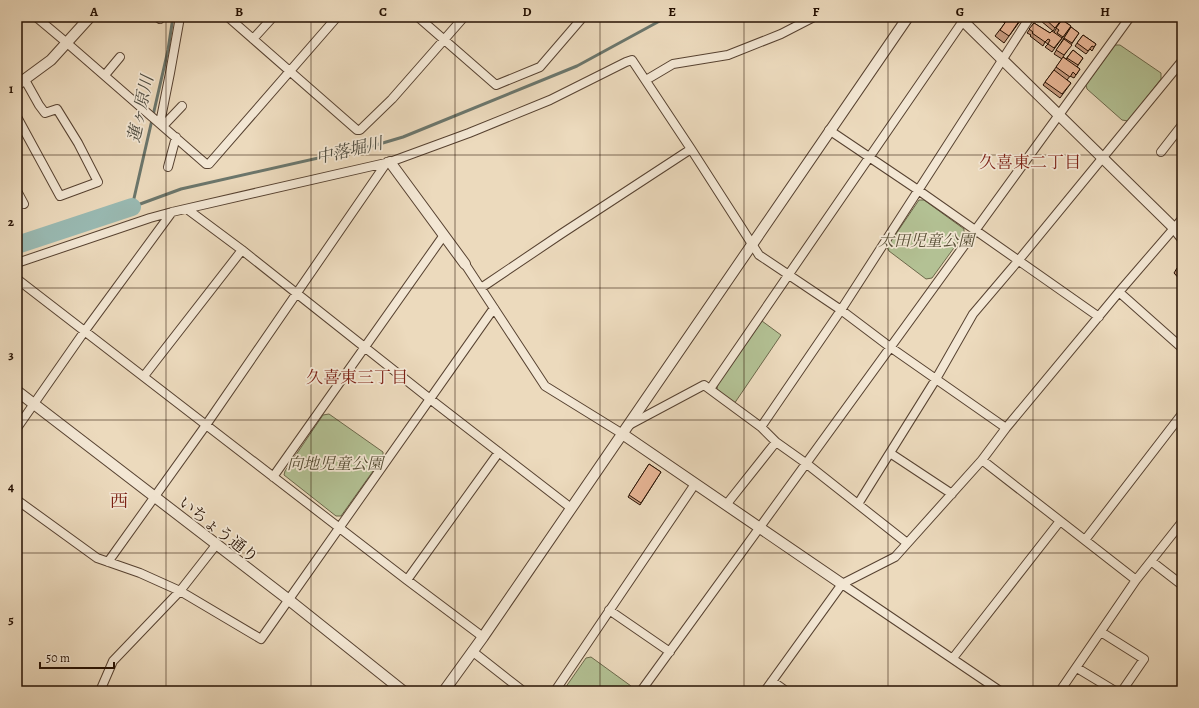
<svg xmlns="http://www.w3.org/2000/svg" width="1199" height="708" font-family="Alegreya,'Noto Serif JP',serif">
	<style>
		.green { fill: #b3c194; stroke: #6c684b }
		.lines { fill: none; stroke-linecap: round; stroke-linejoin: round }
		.stream { stroke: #6b766c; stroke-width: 3 }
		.river { stroke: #99bab3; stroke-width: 18 }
		.minor-casing { stroke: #574231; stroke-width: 10 }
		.tertiary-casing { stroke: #574231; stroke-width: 12 }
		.minor { stroke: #f3e7d4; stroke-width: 8 }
		.tertiary { stroke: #f3e7d4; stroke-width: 10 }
		.wall { fill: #c79c80; stroke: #251002 }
		.building { fill: #e7b595; stroke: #251002 }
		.grid { fill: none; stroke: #251002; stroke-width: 1; stroke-opacity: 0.55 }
		.labels { text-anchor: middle; stroke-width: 3.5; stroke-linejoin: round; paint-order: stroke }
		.park-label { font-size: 16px; font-style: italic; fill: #574e35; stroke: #f3e7d4 }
		.street-label { font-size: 16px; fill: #251002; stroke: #f3e7d4 }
		.water-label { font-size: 17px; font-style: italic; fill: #4e4c40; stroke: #f3e7d4 }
		.neighbourhood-label { font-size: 17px; fill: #7a1f14; stroke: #f3e7d4 }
		.quarter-label { font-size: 18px; fill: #7a1f14; stroke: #f3e7d4 }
		.neatline { fill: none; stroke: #251002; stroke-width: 1.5 }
		.grid-label { font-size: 13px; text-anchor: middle; font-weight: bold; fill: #251002 }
	</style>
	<rect width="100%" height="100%" fill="#ecdabd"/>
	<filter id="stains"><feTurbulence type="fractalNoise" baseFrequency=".005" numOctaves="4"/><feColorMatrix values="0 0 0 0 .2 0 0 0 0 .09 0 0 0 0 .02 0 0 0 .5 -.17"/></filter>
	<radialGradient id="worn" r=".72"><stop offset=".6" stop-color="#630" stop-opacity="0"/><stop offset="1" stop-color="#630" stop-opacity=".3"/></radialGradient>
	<path class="green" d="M 1115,45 L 1120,45 L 1161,73 L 1161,79 L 1128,121 L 1122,120 L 1087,89 L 1086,85 Z
		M 919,200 L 924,200 L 964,229 L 964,234 L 932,278 L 926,279 L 889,251 L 887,247 Z
		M 762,321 L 781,335 L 734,404 L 717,389 L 718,384 Z
		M 329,414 L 383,452 L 383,457 L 341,516 L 336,516 L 284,475 L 285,471 L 323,415 Z
		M 591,657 L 631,686 L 631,691 L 563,691 L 586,658 Z"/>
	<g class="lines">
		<path class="stream" d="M 132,207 L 181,189 L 376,145 L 403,137 L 577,66 L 667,17
			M 132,207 L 168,50 L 173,17"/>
		<path class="river" d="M 17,245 L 132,207"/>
		<defs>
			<path id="minor" d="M 36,17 L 67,43 L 206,164 L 209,164 L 337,17
				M 157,17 L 160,19
				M 228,17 L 357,130 L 360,130 L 392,99 L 464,17
				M 418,17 L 496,85 L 540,67 L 583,17
				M 253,39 L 273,17
				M 105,75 L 120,57
				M 646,80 L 673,64 L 728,55 L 781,34 L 814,17
				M 17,117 L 60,196 L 98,182 L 78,143 L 57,109 L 45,113 L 39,105 L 25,80
				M 160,123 L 170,73 L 180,17
				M 163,126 L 182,106
				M 829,130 L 918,190 L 1099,317
				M 1161,152 L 1182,125
				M 168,167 L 176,137
				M 17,191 L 24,204
				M 187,209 L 242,250 L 430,399 L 571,508
				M 17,263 L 150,218 L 172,212 L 390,162 L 469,133 L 550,100 L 626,62 L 632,60 L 691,149 L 759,255 L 841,310 L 890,347 L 1006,428
				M 465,264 L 545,386 L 621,433
				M 17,279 L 407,580 L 483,637
				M 481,288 L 561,234 L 691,149
				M 1119,292 L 1182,348
				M 144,376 L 242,250
				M 710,389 L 963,21
				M 629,425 L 704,385 L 761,427 L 776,442 L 807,464 L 907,543
				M 761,427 L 841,310 L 1030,17
				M 17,428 L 84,332 L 172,212
				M 890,453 L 952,494
				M 982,460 L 1136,580
				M 273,477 L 444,235
				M 17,500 L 97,558 L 140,573 L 180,591 L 261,639 L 494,308
				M 858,504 L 936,379 L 973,314 L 1018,261 L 1182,61
				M 726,505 L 776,442
				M 1085,540 L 1182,414
				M 1151,561 L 1182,585
				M 108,562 L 206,425 L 387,162
				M 407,580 L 499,452
				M 842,584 L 1000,691
				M 609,610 L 670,652
				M 1101,632 L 1144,659 L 1122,691
				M 472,651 L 523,691
				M 953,658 L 1060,521
				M 1077,668 L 1115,691
				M 772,681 L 786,691
				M 100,691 L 113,661 L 180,591 L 216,545
				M 555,691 L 695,484
				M 641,691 L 1130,17
				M 765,691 L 842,584 L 895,557 L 982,460 L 1006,428 L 1119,292 L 1182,219
				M 1060,691 L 1136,580 L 1182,522"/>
			<path id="tertiary" d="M 959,17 L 1174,228 L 1182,238
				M 17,85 L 51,60 L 90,17
				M 390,162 L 465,264
				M 17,391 L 289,600 L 403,691
				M 621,433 L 842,584
				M 444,691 L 483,637 L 908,17"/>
		</defs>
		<use href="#minor" class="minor-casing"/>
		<use href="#tertiary" class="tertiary-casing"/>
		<use href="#minor" class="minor"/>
		<use href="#tertiary" class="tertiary"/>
	</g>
	<path class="wall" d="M 1001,17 L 1023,17 L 1004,43 L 995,36 L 1005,23 L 999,19 Z
		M 1044,17 L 1062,19 L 1053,31 L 1041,21 Z
		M 1062,20 L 1071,26 L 1052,52 L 1045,47 L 1048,44 L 1045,42 L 1043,46 L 1030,36 L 1031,35 L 1027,33 L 1034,23 L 1050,33 L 1056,34 L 1054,32 Z
		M 1071,27 L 1079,33 L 1063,57 L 1066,59 L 1073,50 L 1083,58 L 1077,67 L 1080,69 L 1074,78 L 1070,76 L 1067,80 L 1071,83 L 1060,98 L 1043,85 L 1062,59 L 1054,54 L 1062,41 Z
		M 1083,35 L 1096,44 L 1092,51 L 1090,49 L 1086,54 L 1075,46 Z
		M 1182,263 L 1182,282 L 1174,273 L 1177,268 Z
		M 649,464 L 661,472 L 640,505 L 628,497 Z"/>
	<path class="building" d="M 1009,17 L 1022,17 L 1009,36 L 1000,30 Z
		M 1044,17 L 1059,17 L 1062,19 L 1055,28 L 1044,18 Z
		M 1062,20 L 1071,26 L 1063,37 L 1057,33 L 1059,30 L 1056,28 Z
		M 1034,23 L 1050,33 L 1052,31 L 1062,38 L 1054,48 L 1048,44 L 1050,40 L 1048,39 L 1045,42 L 1032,33 L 1033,32 L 1029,29 Z
		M 1071,27 L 1079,33 L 1072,43 L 1064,38 Z
		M 1083,35 L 1096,44 L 1094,47 L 1092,46 L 1088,51 L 1077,43 Z
		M 1064,39 L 1072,45 L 1064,55 L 1056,50 Z
		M 1073,50 L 1083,58 L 1078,65 L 1067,58 Z
		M 1063,57 L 1080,69 L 1076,75 L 1073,72 L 1070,77 L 1056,67 Z
		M 1054,70 L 1071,83 L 1062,94 L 1045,82 Z
		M 1182,263 L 1182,273 L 1177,268 Z
		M 649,464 L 661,472 L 641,503 L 629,495 Z"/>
	<path class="grid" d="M 166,17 L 166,691M 311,17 L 311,691M 455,17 L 455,691M 600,17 L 600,691M 744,17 L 744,691M 888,17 L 888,691M 1033,17 L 1033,691M 17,155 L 1182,155M 17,288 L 1182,288M 17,420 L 1182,420M 17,553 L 1182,553"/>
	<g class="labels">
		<g class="park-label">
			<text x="926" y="246">太田児童公園</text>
			<text x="335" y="469">向地児童公園</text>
		</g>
		<g class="street-label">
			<text transform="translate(219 529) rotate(38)" y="6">いちょう通り</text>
		</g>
		<g class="water-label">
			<text transform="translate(140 109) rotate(-78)" y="6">蓮ヶ原川</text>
			<text transform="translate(349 150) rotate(-13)" y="6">中落堀川</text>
		</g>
		<g class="neighbourhood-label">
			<text x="1030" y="168">久喜東二丁目</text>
			<text x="357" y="383">久喜東三丁目</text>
		</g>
		<g class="quarter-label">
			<text x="119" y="507">西</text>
		</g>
	</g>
	<rect width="1199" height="708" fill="none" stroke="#ecdabd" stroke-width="44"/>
	<path d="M40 662v6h74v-6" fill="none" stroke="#251002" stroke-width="2"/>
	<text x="46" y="662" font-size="12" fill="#251002" stroke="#f3e7d4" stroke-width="3" paint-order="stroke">50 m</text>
	<rect x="22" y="22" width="1155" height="664" class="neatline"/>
	<g class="grid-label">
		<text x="94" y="16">A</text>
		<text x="239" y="16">B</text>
		<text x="383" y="16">C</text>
		<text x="527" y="16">D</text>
		<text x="672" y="16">E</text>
		<text x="816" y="16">F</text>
		<text x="960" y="16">G</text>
		<text x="1105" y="16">H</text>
		<text x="11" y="93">1</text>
		<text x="11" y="226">2</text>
		<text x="11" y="359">3</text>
		<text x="11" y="491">4</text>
		<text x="11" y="624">5</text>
	</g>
	<rect width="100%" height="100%" filter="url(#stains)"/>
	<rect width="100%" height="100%" fill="url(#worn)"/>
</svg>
